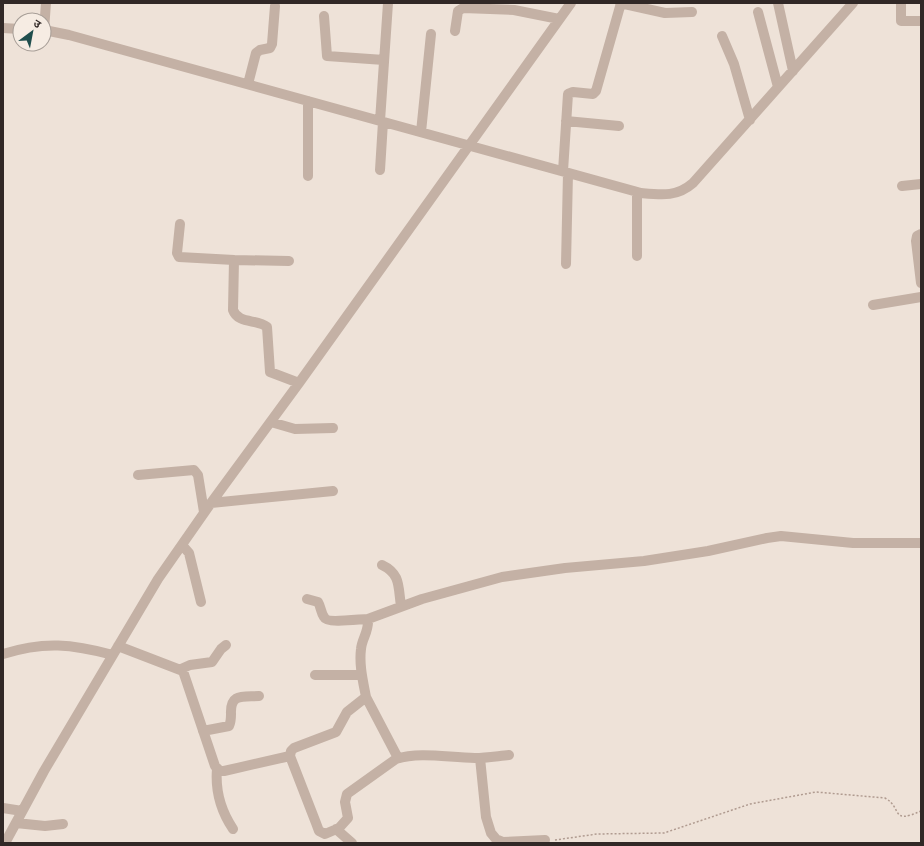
<svg xmlns="http://www.w3.org/2000/svg" width="924" height="846" font-family="Montserrat,'Noto Sans Devanagari',sans-serif">
	<style>
		.lines { fill: none; stroke-linecap: round; stroke-linejoin: round }
		.path { stroke: #b09b90; stroke-width: 1.5; stroke-dasharray: 2 2; stroke-linecap: butt }
		.minor { stroke: #c4b1a5; stroke-width: 10 }
	</style>
	<rect width="100%" height="100%" fill="#eee2d8"/>
	<g class="lines">
		<path class="path" d="M 555,840 L 597,834 L 664,833 L 750,804 L 816,792 L 885,798 C 903,808 890,825 921,811"/>
		<path class="minor" d="M 620,3 L 665,13 L 692,12
			M 778,3 L 793,71
			M 901,3 L 901,21 L 921,21
			M 758,12 L 778,87
			M 324,16 L 327,56 L 384,60
			M 3,28 L 20,29
			M 44,30 L 69,35 L 641,193 C 662,195 677,197 693,183 L 853,3
			M 44,30 L 46,3
			M 455,31 L 458,11 L 463,8 L 514,10 L 559,19
			M 722,36 L 734,64 L 750,120
			M 248,84 L 256,53 L 260,50 L 270,48 L 272,44 L 275,6
			M 308,101 L 308,176
			M 380,121 L 388,3
			M 566,121 L 619,126
			M 421,132 L 431,34
			M 380,170 L 383,122
			M 563,171 L 568,94 L 573,92 L 593,94 L 596,91 L 621,3
			M 902,186 L 921,184
			M 637,192 L 637,256
			M 180,224 L 177,253 L 179,257 L 234,260 L 233,310 C 238,324 257,319 267,327 L 270,372 L 299,383
			M 921,234 L 917,236 L 916,241 L 921,283
			M 234,260 L 289,261
			M 566,264 L 568,173
			M 873,305 L 921,297
			M 271,422 L 295,429 L 333,428
			M 138,475 L 194,470 L 198,475 L 204,512
			M 211,503 L 333,491
			M 182,545 L 189,553 L 201,602
			M 382,565 C 401,574 398,587 401,606
			M 307,599 L 318,602 C 321,607 321,613 324,617 C 327,624 360,619 368,619
			M 118,646 L 183,671 L 215,766 L 220,771 L 224,771 L 290,756 L 291,751 L 294,748 L 336,732 L 347,712 L 366,697 C 363,681 359,665 361,649 C 362,638 369,632 368,619 L 422,599 L 502,577 L 565,568 L 644,561 L 708,551 L 767,538 L 781,536 L 853,543 L 921,543
			M 3,654 C 44,641 72,644 113,655
			M 181,669 L 190,665 L 212,662 L 221,649 L 226,645
			M 315,675 L 362,675
			M 366,697 L 398,758
			M 203,731 L 229,726 C 231,722 231,719 231,714 C 230,693 243,697 259,696
			M 290,756 L 316,823 L 319,831 L 325,834 L 339,828 L 348,818 L 345,802 L 347,794 L 396,759 C 421,751 449,758 475,758 C 486,758 498,756 509,755
			M 480,758 L 486,817 L 491,833 L 496,839 L 503,842 L 545,840
			M 217,769 C 215,792 221,811 233,829
			M 3,808 L 22,811
			M 16,823 L 45,826 L 63,824
			M 336,829 L 352,843
			M 5,843 L 44,771 L 158,579 L 211,503 L 299,383 L 571,3"/>
	</g>
	<rect width="924" height="846" fill="none" stroke="#312826" stroke-width="8"/>
	<g transform="translate(32 32) rotate(32)"><circle r="19" fill="#f6ece3" stroke="#a79e97"/>
	<path d="M0-3L7 15L0 10L-7 15Z" fill="#204e4d"/>
	<text y="-6" font-size="11" font-weight="bold" text-anchor="middle" fill="#312826">उ</text>
	</g>
</svg>
